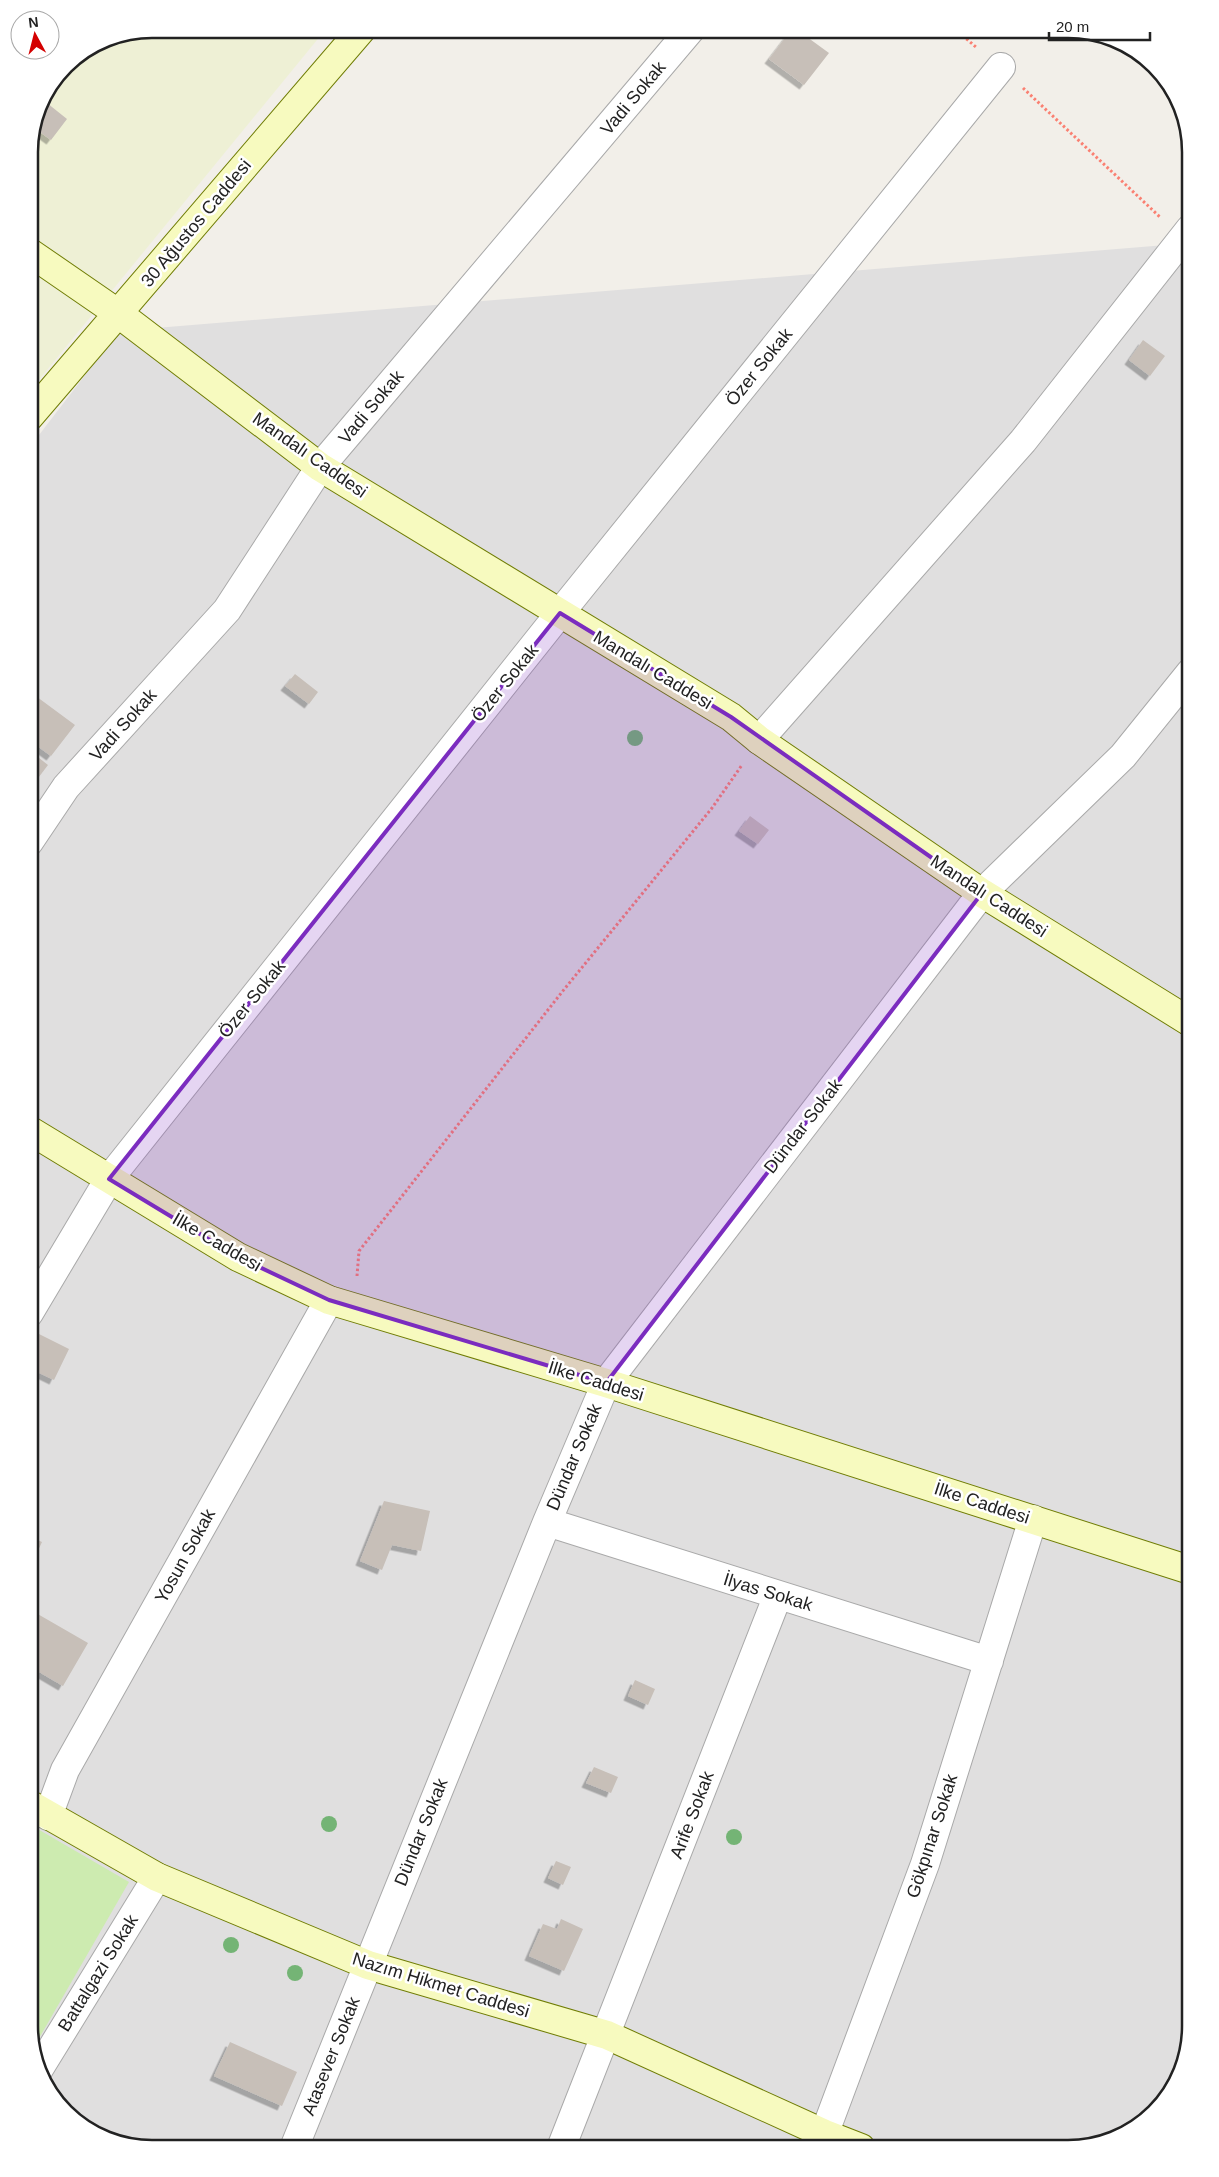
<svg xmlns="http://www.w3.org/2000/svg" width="1219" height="2177" font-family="Helvetica,sans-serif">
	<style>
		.residential { fill: #e0dfdf }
		.farmland { fill: #eef0d5 }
		.grass { fill: #cdebb0 }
		.building { fill: #c7bfb8; filter: url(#shadow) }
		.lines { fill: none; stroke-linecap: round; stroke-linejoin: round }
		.street-casing { stroke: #a9a9a9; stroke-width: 30 }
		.secondary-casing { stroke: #707d05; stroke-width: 30 }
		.path { stroke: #fa8072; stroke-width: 3; stroke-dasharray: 2.5 2.5; stroke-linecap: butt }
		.street { stroke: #fff; stroke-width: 28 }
		.secondary { stroke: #f7fabf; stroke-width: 28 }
		.tree { fill: #74b475 }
		.marked { fill: #7b2cbf; fill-opacity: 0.2; stroke: #7b2cbf; stroke-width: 4; stroke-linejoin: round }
		.labels { text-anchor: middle; stroke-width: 5; stroke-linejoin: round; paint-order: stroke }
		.street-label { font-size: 18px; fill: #222; stroke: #fff }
		.rim { fill: none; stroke: #222; stroke-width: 2.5 }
	</style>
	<defs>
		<filter id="shadow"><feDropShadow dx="-4.5" dy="4.5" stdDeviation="0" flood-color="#0004"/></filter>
	</defs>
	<rect width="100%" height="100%" fill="#f2efe9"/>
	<path class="residential" d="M 1190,243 L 1190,2025 L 1170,2093 L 1121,2136 L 1067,2148 L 144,2148 L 84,2128 L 41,2079 L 29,2025 L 29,448 L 119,331 Z"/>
	<path class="farmland" d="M 152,29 L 326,29 L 29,392 L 29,144 L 38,105 L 65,65 L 105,38 Z"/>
	<path class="grass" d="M 29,1824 L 129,1882 L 34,2047 L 29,2025 Z"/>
	<path class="building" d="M 792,29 L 796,29 L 829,53 L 804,85 L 769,59 Z
		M 42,99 L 67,119 L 51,140 L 33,127 L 38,105 Z
		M 1143,340 L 1165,356 L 1150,376 L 1129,360 Z
		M 295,674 L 318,692 L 309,704 L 285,686 Z
		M 29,691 L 75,725 L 51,756 L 29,740 Z
		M 29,750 L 48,765 L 29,790 Z
		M 750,816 L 769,830 L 758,844 L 739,831 Z
		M 39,1334 L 69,1349 L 54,1380 L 29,1368 L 29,1356 Z
		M 384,1501 L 430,1511 L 421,1551 L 392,1545 L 382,1570 L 360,1561 Z
		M 29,1536 L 42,1542 L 29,1570 Z
		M 29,1609 L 88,1643 L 63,1686 L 29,1666 Z
		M 635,1680 L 655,1689 L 648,1705 L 628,1696 Z
		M 594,1767 L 618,1777 L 611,1793 L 586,1783 Z
		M 556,1861 L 571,1867 L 563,1885 L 548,1878 Z
		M 561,1919 L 583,1929 L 564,1971 L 529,1956 L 543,1924 L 557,1929 Z
		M 230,2042 L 297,2072 L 282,2106 L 214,2076 Z"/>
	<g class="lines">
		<defs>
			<path id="street" d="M 759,740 L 1023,441 L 1190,229
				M 29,842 L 66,787 L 227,610 L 320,467 L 691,29
				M 29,1313 L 109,1179 L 560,613 L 1001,67
				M 547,1522 L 989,1661
				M 48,1816 L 65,1770 L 329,1300
				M 39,2069 L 157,1877
				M 294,2148 L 547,1522 L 606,1383 L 982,893 L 1123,756 L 1190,673
				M 561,2148 L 778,1595
				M 819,2148 L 925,1864 L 1033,1519"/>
			<path id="secondary" d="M 29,252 L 119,314 L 320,467 L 731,717 L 759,740 L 982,893 L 1190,1022
				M 29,417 L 362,29
				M 29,1130 L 238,1257 L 329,1300 L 606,1383 L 1190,1570
				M 29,1804 L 157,1877 L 368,1965 L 607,2035 L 825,2134 L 861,2148"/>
		</defs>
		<use href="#street" class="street-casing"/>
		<use href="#secondary" class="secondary-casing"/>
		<path class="path" d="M 955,29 L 977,48
			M 1023,88 L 1161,218
			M 357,1276 L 359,1251 L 562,992 L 712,808 L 742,765"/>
		<use href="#street" class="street"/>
		<use href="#secondary" class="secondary"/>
	</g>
	<g class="tree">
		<circle cx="635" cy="738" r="8"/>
		<circle cx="329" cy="1824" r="8"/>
		<circle cx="734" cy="1837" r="8"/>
		<circle cx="231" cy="1945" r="8"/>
		<circle cx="295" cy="1973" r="8"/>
	</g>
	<path class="marked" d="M 560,613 L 731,717 L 982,893 L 606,1383 L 329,1300 L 238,1257 L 109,1179 Z"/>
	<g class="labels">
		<g class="street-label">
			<text transform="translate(633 98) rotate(-50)" y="6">Vadi Sokak</text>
			<text transform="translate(196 223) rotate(-50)" y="6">30 Ağustos Caddesi</text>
			<text transform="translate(759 367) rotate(-51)" y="6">Özer Sokak</text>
			<text transform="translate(371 407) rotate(-50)" y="6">Vadi Sokak</text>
			<text transform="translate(310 455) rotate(35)" y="6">Mandalı Caddesi</text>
			<text transform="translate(653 670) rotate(31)" y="6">Mandalı Caddesi</text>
			<text transform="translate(505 683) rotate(-51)" y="6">Özer Sokak</text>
			<text transform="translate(123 725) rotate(-48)" y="6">Vadi Sokak</text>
			<text transform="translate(989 896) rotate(33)" y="6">Mandalı Caddesi</text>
			<text transform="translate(252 999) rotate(-51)" y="6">Özer Sokak</text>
			<text transform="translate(803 1126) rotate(-52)" y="6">Dündar Sokak</text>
			<text transform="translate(217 1242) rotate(30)" y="6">İlke Caddesi</text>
			<text transform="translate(596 1381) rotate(17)" y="6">İlke Caddesi</text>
			<text transform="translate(574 1457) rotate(-67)" y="6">Dündar Sokak</text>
			<text transform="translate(982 1503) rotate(18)" y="6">İlke Caddesi</text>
			<text transform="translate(185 1556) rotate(-61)" y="6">Yosun Sokak</text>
			<text transform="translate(768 1592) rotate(17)" y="6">İlyas Sokak</text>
			<text transform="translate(692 1815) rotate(-69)" y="6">Arife Sokak</text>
			<text transform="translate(421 1832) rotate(-68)" y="6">Dündar Sokak</text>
			<text transform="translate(932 1836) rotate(-72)" y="6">Gökpınar Sokak</text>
			<text transform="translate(98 1973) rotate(-58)" y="6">Battalgazi Sokak</text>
			<text transform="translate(441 1985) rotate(17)" y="6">Nazım Hikmet Caddesi</text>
			<text transform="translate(331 2056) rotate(-68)" y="6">Atasever Sokak</text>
		</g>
	</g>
	<path d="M0 0H1219V2177H0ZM152 38H1068A114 114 0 0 1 1182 152V2026A114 114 0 0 1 1068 2140H152A114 114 0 0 1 38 2026V152A114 114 0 0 1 152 38Z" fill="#fff" fill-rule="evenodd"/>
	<path class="rim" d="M152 38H1068A114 114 0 0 1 1182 152V2026A114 114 0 0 1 1068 2140H152A114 114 0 0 1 38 2026V152A114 114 0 0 1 152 38Z"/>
	<g transform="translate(35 35) rotate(353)"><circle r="24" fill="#ffffff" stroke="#a7a7a7"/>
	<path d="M0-4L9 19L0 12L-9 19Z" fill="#d40000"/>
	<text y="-8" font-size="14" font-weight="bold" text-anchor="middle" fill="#222222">N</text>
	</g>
	<path d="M1049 32v8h101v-8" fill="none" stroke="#222222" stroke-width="2.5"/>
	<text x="1056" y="32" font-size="15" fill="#222222" stroke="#ffffff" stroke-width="4" paint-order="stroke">20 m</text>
</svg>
